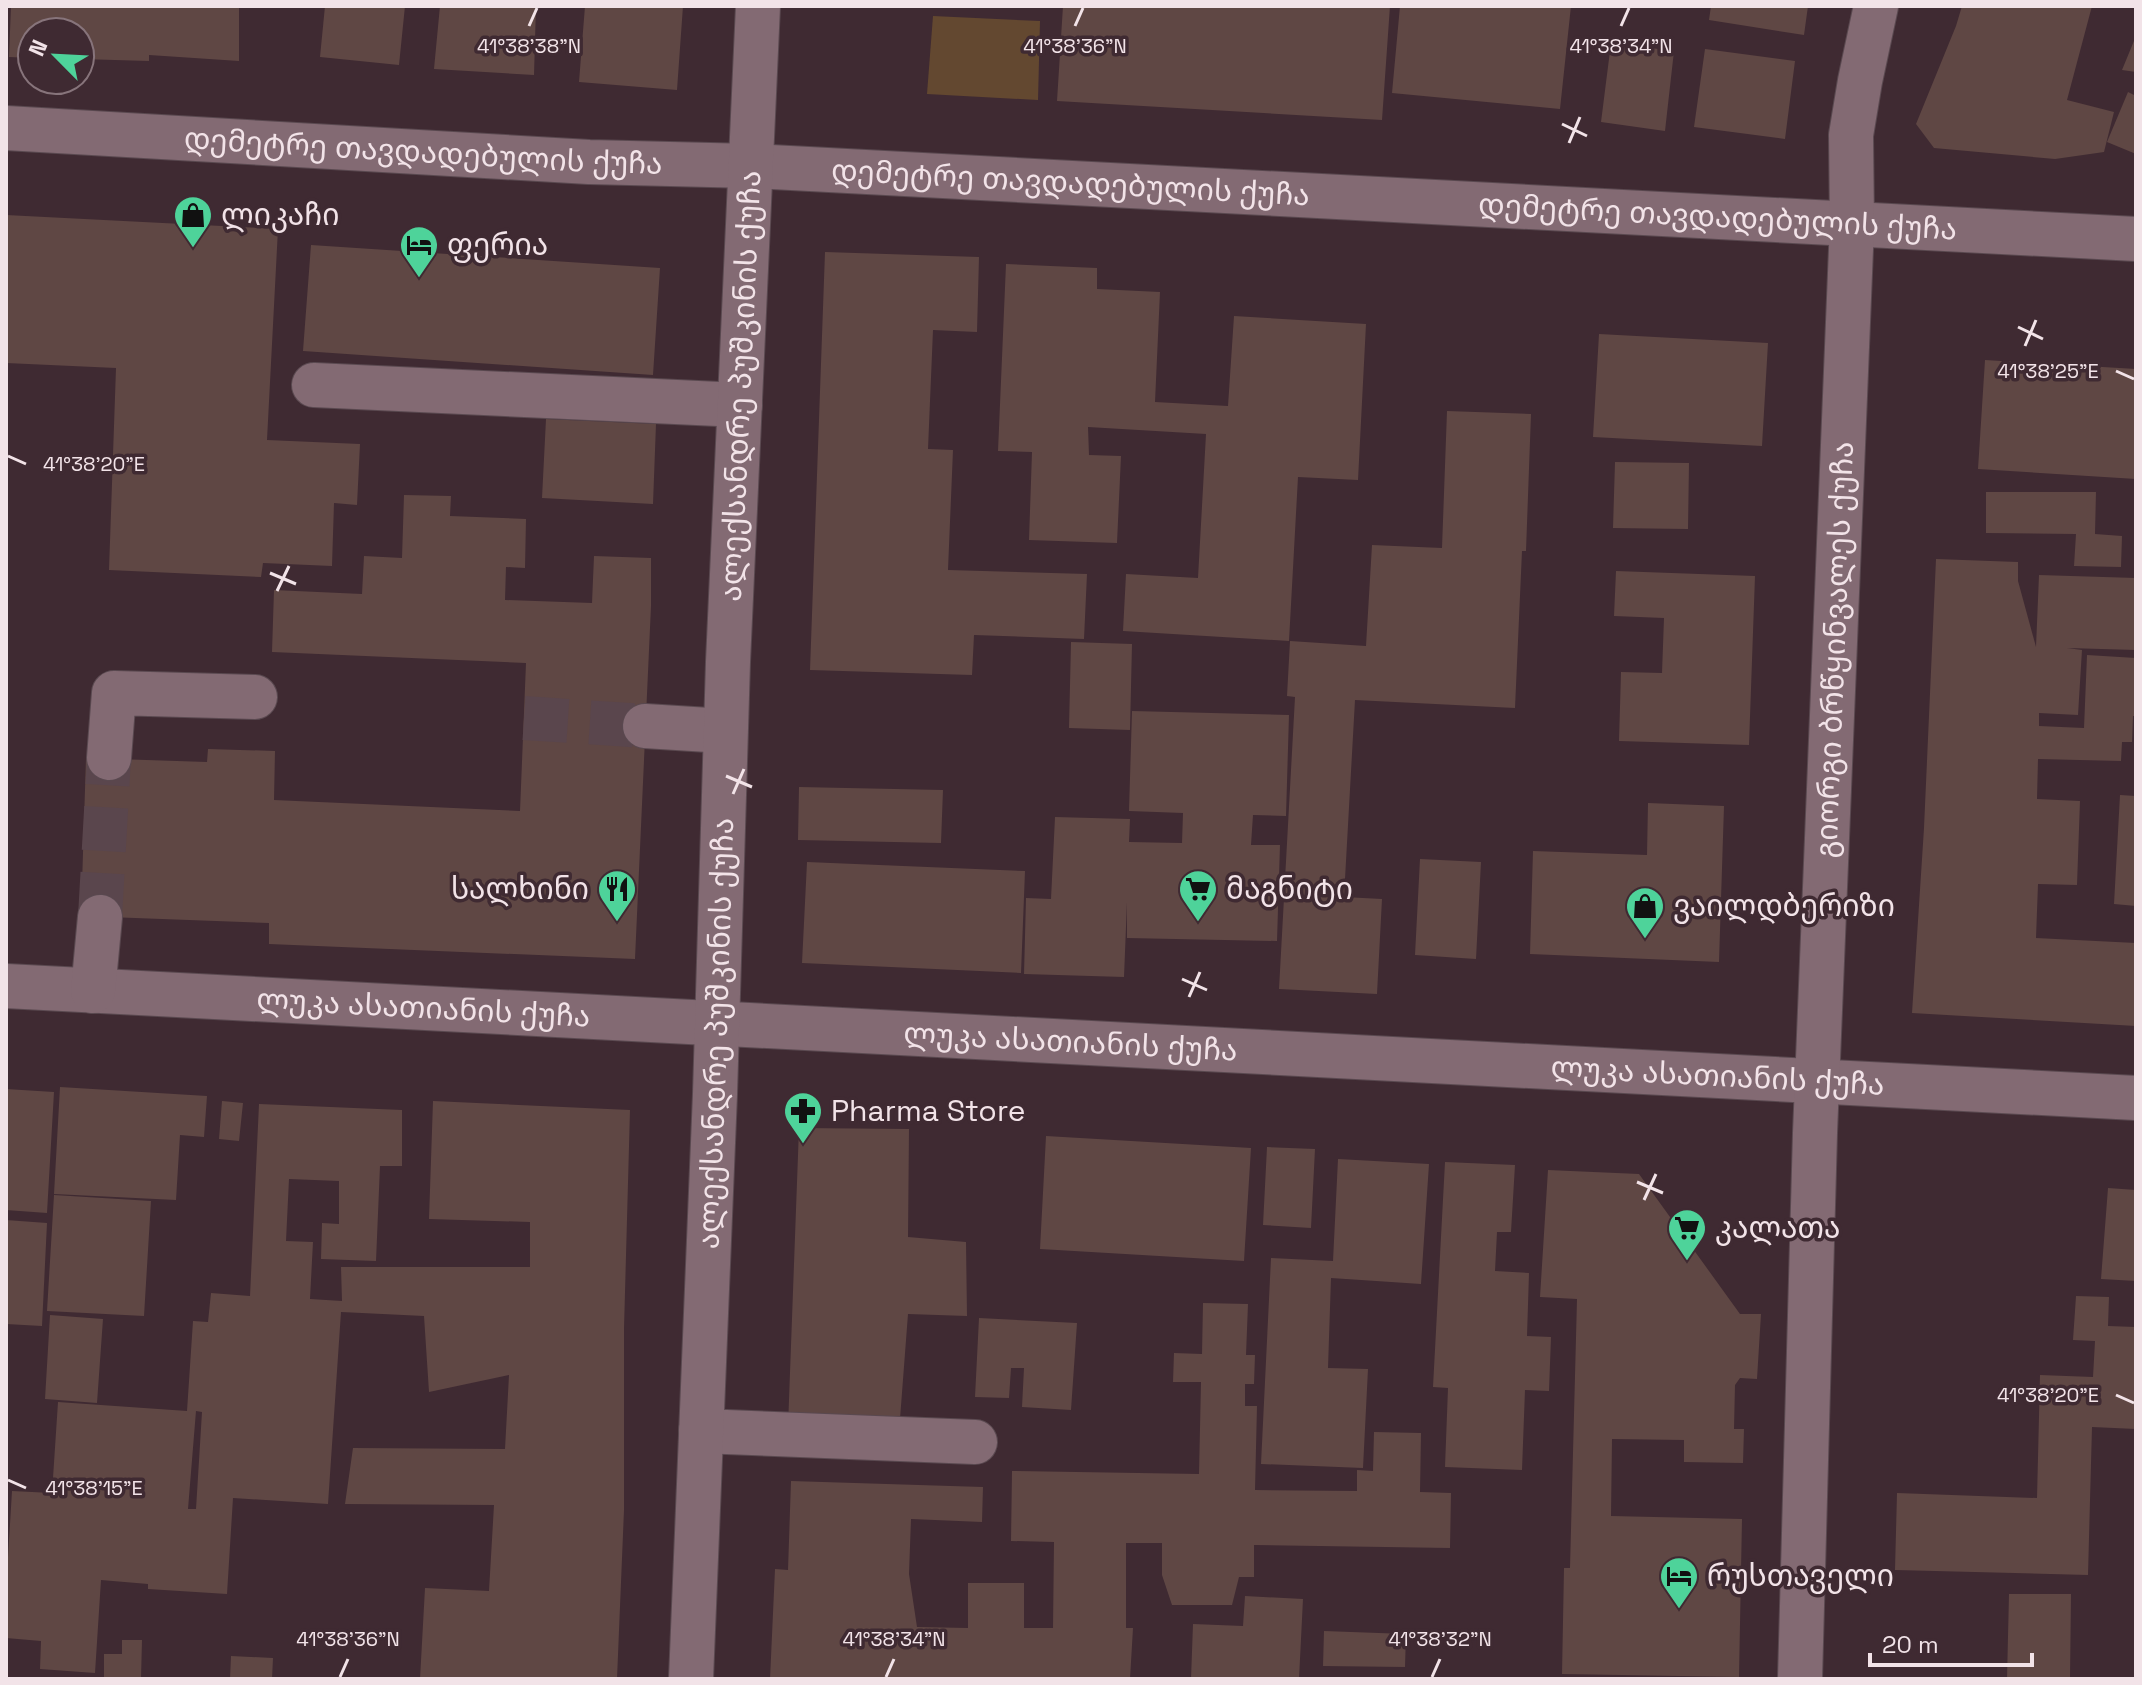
<svg xmlns="http://www.w3.org/2000/svg" width="2142" height="1685" font-family="'Space Grotesk','Noto Sans Georgian',sans-serif">
	<style>
		.green { fill: #634830 }
		.building { fill: #5f4744; fill-rule: evenodd }
		.lines { fill: none; stroke-linecap: round; stroke-linejoin: round }
		.minor-tunnel { stroke: #5a464d; stroke-width: 44; stroke-dasharray: 44 22; stroke-linecap: butt }
		.minor-casing { stroke: #5a4950; stroke-width: 46 }
		.minor { stroke: #836a73; stroke-width: 44 }
		.ticks { fill: none; stroke: #f2e3e8; stroke-width: 3 }
		.labels { text-anchor: middle; stroke-width: 7; stroke-linejoin: round; paint-order: stroke }
		.street-label { font-size: 30px; fill: #f2e3e8; stroke: #3f2a32 }
		.poi-label { font-size: 30px; fill: #f2e3e8; stroke: #3f2a32; text-anchor: start }
		.ticks-label { font-size: 20px; text-anchor: middle; fill: #f2e3e8; stroke: #3f2a32; stroke-width: 7; stroke-linejoin: round; paint-order: stroke }
	</style>
	<rect width="100%" height="100%" fill="#3f2a32"/>
	<path class="green" d="M 933,16 L 1040,21 L 1038,100 L 927,94 Z"/>
	<path class="building" d="M 11,6 L 239,6 L 239,61 L 149,55 L 149,61 L 80,59 L 80,32 L 32,32 L 32,58 L 9,57 Z
		M 325,6 L 405,6 L 399,65 L 320,57 Z
		M 440,6 L 536,6 L 534,75 L 434,69 Z
		M 585,6 L 683,6 L 677,90 L 579,82 Z
		M 1063,6 L 1390,6 L 1382,120 L 1057,101 Z
		M 1400,6 L 1571,6 L 1560,109 L 1392,93 Z
		M 1711,6 L 1808,6 L 1804,35 L 1709,20 Z
		M 1962,6 L 2092,6 L 2067,100 L 2114,112 L 2104,152 L 2055,159 L 1934,148 L 1916,124 L 1956,26 Z
		M 2136,36 L 2136,72 L 2122,70 Z
		M 1611,43 L 1674,51 L 1665,131 L 1601,122 Z
		M 1705,49 L 1795,61 L 1785,139 L 1694,127 Z
		M 2128,92 L 2136,96 L 2136,154 L 2107,142 Z
		M 6,215 L 278,229 L 267,440 L 360,444 L 357,505 L 334,503 L 332,566 L 263,563 L 261,577 L 109,570 L 116,368 L 6,363 Z
		M 311,245 L 660,268 L 653,375 L 303,351 Z
		M 825,252 L 979,257 L 977,332 L 933,330 L 928,449 L 953,450 L 948,570 L 1087,574 L 1084,639 L 974,635 L 972,675 L 810,670 Z
		M 1006,264 L 1097,268 L 1097,289 L 1160,292 L 1155,402 L 1228,406 L 1234,316 L 1366,324 L 1358,480 L 1298,477 L 1289,641 L 1123,631 L 1126,574 L 1198,578 L 1206,434 L 1088,427 L 1089,455 L 1121,456 L 1117,543 L 1029,540 L 1032,452 L 998,451 Z
		M 1599,334 L 1768,343 L 1762,446 L 1593,437 Z
		M 1985,360 L 2136,369 L 2136,479 L 1978,469 Z
		M 1447,411 L 1531,414 L 1526,551 L 1522,551 L 1515,708 L 1355,700 L 1344,897 L 1382,899 L 1377,994 L 1279,989 L 1295,697 L 1287,696 L 1290,641 L 1366,646 L 1372,545 L 1442,548 Z
		M 546,419 L 656,424 L 653,504 L 542,498 Z
		M 1615,462 L 1689,463 L 1688,529 L 1613,528 Z
		M 1986,492 L 2096,492 L 2095,534 L 2122,536 L 2121,567 L 2074,566 L 2076,534 L 1986,533 Z
		M 404,495 L 451,496 L 450,516 L 526,519 L 525,568 L 506,567 L 505,600 L 592,603 L 594,556 L 651,558 L 651,606 L 635,959 L 269,944 L 269,923 L 81,916 L 86,758 L 207,762 L 208,749 L 275,751 L 274,800 L 520,811 L 526,663 L 272,652 L 274,590 L 362,594 L 364,556 L 402,558 Z
		M 1936,559 L 2018,562 L 2018,581 L 2036,647 L 2039,575 L 2136,578 L 2136,650 L 2067,648 L 2082,650 L 2078,715 L 2039,713 L 2039,726 L 2084,728 L 2087,655 L 2136,658 L 2136,716 L 2133,716 L 2132,742 L 2122,742 L 2121,761 L 2038,759 L 2037,799 L 2080,801 L 2077,885 L 2038,884 L 2036,938 L 2136,943 L 2136,1026 L 1912,1013 L 1924,828 Z
		M 1616,571 L 1755,576 L 1749,745 L 1619,741 L 1621,672 L 1662,673 L 1664,618 L 1614,616 Z
		M 1071,642 L 1132,644 L 1130,730 L 1069,728 Z
		M 1132,711 L 1289,715 L 1286,816 L 1253,815 L 1251,845 L 1280,845 L 1277,941 L 1127,938 L 1127,902 L 1124,977 L 1024,974 L 1026,898 L 1051,899 L 1055,817 L 1130,819 L 1129,842 L 1182,843 L 1183,813 L 1129,811 Z
		M 799,787 L 943,790 L 941,843 L 798,840 Z
		M 2120,795 L 2136,796 L 2136,906 L 2114,904 Z
		M 1648,803 L 1724,806 L 1719,962 L 1530,954 L 1533,851 L 1647,855 Z
		M 1420,859 L 1481,862 L 1476,959 L 1415,955 Z
		M 807,862 L 1025,871 L 1021,973 L 802,963 Z
		M 60,1087 L 207,1096 L 204,1137 L 180,1135 L 176,1200 L 54,1194 Z
		M 6,1089 L 54,1092 L 47,1213 L 6,1210 Z
		M 222,1101 L 243,1103 L 239,1141 L 219,1139 Z
		M 433,1101 L 630,1110 L 624,1329 L 624,1510 L 617,1679 L 420,1679 L 425,1588 L 489,1591 L 494,1505 L 345,1504 L 353,1448 L 505,1449 L 509,1375 L 429,1392 L 424,1316 L 341,1312 L 328,1504 L 233,1498 L 227,1594 L 148,1589 L 148,1584 L 101,1580 L 95,1673 L 40,1669 L 41,1641 L 6,1638 L 6,1590 L 12,1491 L 52,1493 L 58,1402 L 187,1411 L 193,1321 L 208,1322 L 211,1293 L 250,1296 L 259,1104 L 402,1110 L 402,1166 L 380,1166 L 376,1261 L 321,1259 L 322,1223 L 339,1224 L 339,1181 L 289,1179 L 286,1241 L 313,1242 L 310,1299 L 342,1301 L 341,1267 L 530,1267 L 530,1222 L 429,1219 ZM 196,1411 L 202,1412 L 196,1509 L 188,1509 Z
		M 799,1128 L 909,1129 L 908,1237 L 966,1242 L 967,1316 L 908,1314 L 899,1432 L 788,1427 Z
		M 1046,1136 L 1251,1148 L 1244,1261 L 1040,1249 Z
		M 1267,1147 L 1315,1149 L 1311,1228 L 1263,1225 Z
		M 1338,1159 L 1429,1164 L 1421,1284 L 1331,1278 L 1328,1368 L 1368,1369 L 1363,1468 L 1261,1464 L 1271,1258 L 1333,1261 Z
		M 1445,1162 L 1515,1165 L 1511,1232 L 1497,1232 L 1495,1271 L 1529,1273 L 1527,1336 L 1551,1337 L 1549,1391 L 1525,1390 L 1522,1470 L 1445,1467 L 1448,1388 L 1433,1387 Z
		M 1548,1170 L 1639,1174 L 1740,1314 L 1761,1314 L 1757,1379 L 1740,1378 L 1735,1385 L 1734,1429 L 1744,1429 L 1743,1463 L 1684,1462 L 1684,1440 L 1612,1439 L 1611,1516 L 1742,1519 L 1739,1677 L 1562,1674 L 1564,1568 L 1570,1568 L 1577,1299 L 1540,1297 Z
		M 2108,1188 L 2136,1190 L 2136,1281 L 2101,1279 Z
		M 54,1195 L 151,1201 L 144,1316 L 47,1311 Z
		M 6,1220 L 47,1223 L 42,1326 L 6,1324 Z
		M 2076,1296 L 2109,1297 L 2108,1326 L 2136,1327 L 2136,1429 L 2092,1427 L 2088,1575 L 1895,1570 L 1897,1493 L 2037,1498 L 2040,1375 L 2093,1377 L 2095,1341 L 2073,1340 Z
		M 1203,1303 L 1248,1304 L 1246,1355 L 1255,1355 L 1254,1384 L 1245,1384 L 1245,1406 L 1257,1406 L 1255,1490 L 1357,1491 L 1357,1470 L 1373,1471 L 1374,1432 L 1421,1433 L 1420,1492 L 1451,1493 L 1450,1548 L 1254,1545 L 1254,1577 L 1239,1577 L 1232,1605 L 1172,1605 L 1162,1575 L 1162,1543 L 1126,1543 L 1126,1628 L 1133,1628 L 1130,1679 L 770,1679 L 775,1569 L 788,1570 L 791,1481 L 983,1487 L 982,1522 L 911,1519 L 909,1574 L 917,1627 L 968,1628 L 968,1583 L 1024,1583 L 1024,1628 L 1053,1628 L 1054,1542 L 1011,1541 L 1012,1471 L 1199,1474 L 1201,1382 L 1173,1382 L 1174,1353 L 1202,1354 Z
		M 50,1315 L 103,1319 L 97,1403 L 45,1399 Z
		M 979,1318 L 1077,1323 L 1071,1410 L 1022,1407 L 1024,1368 L 1011,1368 L 1009,1398 L 975,1397 Z
		M 2009,1594 L 2071,1594 L 2070,1679 L 2007,1679 Z
		M 1245,1596 L 1303,1599 L 1299,1679 L 1191,1679 L 1193,1624 L 1243,1626 Z
		M 1324,1631 L 1406,1634 L 1405,1667 L 1323,1666 Z
		M 122,1640 L 142,1640 L 141,1679 L 104,1679 L 104,1654 L 122,1654 Z
		M 231,1656 L 273,1658 L 272,1679 L 230,1679 Z"/>
	<g class="lines">
		<path class="minor-tunnel" d="M 524,718 L 645,726
			M 100,917 L 109,758"/>
		<defs>
			<g id="minor">
				<path id="s1" d="M 6,128 L 589,162 L 751,166 L 2136,239"/>
				<path d="M 314,385 L 740,405"/>
				<path d="M 645,726 L 725,731"/>
				<path d="M 109,758 L 114,693 L 255,697"/>
				<path id="s2" d="M 6,986 L 2136,1098"/>
				<path d="M 93,991 L 100,917"/>
				<path d="M 701,1431 L 975,1442"/>
				<path id="s3" d="M 691,1679 L 715,1094 L 728,662 L 758,6"/>
				<path id="s4" d="M 1800,1679 L 1815,1133 L 1852,224 L 1851,135 L 1860,81 L 1876,6"/>
			</g>
		</defs>
		<use href="#minor" class="minor-casing"/>
		<use href="#minor" class="minor"/>
	</g>
	<path class="ticks" d="M 529,26 L 537,8M 1075,26 L 1083,8M 1621,26 L 1629,8M 1562,124 L 1587,136M 1569,143 L 1580,117M 2018,327 L 2043,339M 2025,346 L 2036,320M 2116,371 L 2134,379M 8,456 L 26,464M 270,573 L 296,584M 277,591 L 289,566M 726,776 L 752,787M 733,794 L 744,769M 1182,979 L 1207,990M 1189,997 L 1200,972M 1637,1182 L 1663,1193M 1644,1200 L 1656,1174M 2116,1395 L 2134,1403M 8,1480 L 26,1488M 340,1677 L 348,1659M 886,1677 L 894,1659M 1432,1677 L 1440,1659"/>
	<defs>
		<symbol id="shop-pin" viewBox="-11 -11 22 30"><path d="M0 17L-7.5 6A9.5 9.5 0 1 1 7.5 6Z" fill="#4ed39a" stroke="#3f2a32"/><path d="M-5-2.5h2.3a2.7 3.5 0 0 1 5.4 0H5L5.5 6h-11ZM-1.5-2.5h3a1.5 2.3 0 0 0-3 0Z" fill="#111"/></symbol>
		<symbol id="hotel-pin" viewBox="-11 -11 22 30"><path d="M0 17L-7.5 6A9.5 9.5 0 1 1 7.5 6Z" fill="#4ed39a" stroke="#3f2a32"/><path d="M-6-4.5h1.5V1H6V5H4.5V3h-9V5H-6ZM-4 0a1.8 1.8 0 1 1 3.6 0ZM.5 0V-2.5h3Q6-2.5 6 0Z" fill="#111"/></symbol>
		<symbol id="restaurant-pin" viewBox="-11 -11 22 30"><path d="M0 17L-7.5 6A9.5 9.5 0 1 1 7.5 6Z" fill="#4ed39a" stroke="#3f2a32"/><path d="M-5-6h1v4h1v-4h1v4h1v-4h1v5L-1.5 .5V6h-2V.5L-5-1ZM5-6V6H3V1.5H1.5Q1.5-4 5-6Z" fill="#111"/></symbol>
		<symbol id="supermarket-pin" viewBox="-11 -11 22 30"><path d="M0 17L-7.5 6A9.5 9.5 0 1 1 7.5 6Z" fill="#4ed39a" stroke="#3f2a32"/><path d="M-6-5.5h2.5l.6 2H6L4.5 2H-2.5L-4.4-4H-6ZM-1.5 3.2a1.3 1.3 0 1 0 .1 0ZM3 3.2a1.3 1.3 0 1 0 .1 0Z" fill="#111"/></symbol>
		<symbol id="pharmacy-pin" viewBox="-11 -11 22 30"><path d="M0 17L-7.5 6A9.5 9.5 0 1 1 7.5 6Z" fill="#4ed39a" stroke="#3f2a32"/><path d="M-2-6h4v4h4v4h-4v4h-4v-4h-4v-4h4Z" fill="#111"/></symbol>
	</defs>
	<g fill-rule="evenodd">
		<use href="#shop-pin" x="171" y="193" width="44" height="60"/>
		<use href="#hotel-pin" x="397" y="223" width="44" height="60"/>
		<use href="#restaurant-pin" x="595" y="867" width="44" height="60"/>
		<use href="#supermarket-pin" x="1176" y="867" width="44" height="60"/>
		<use href="#shop-pin" x="1623" y="884" width="44" height="60"/>
		<use href="#pharmacy-pin" x="781" y="1089" width="44" height="60"/>
		<use href="#supermarket-pin" x="1665" y="1206" width="44" height="60"/>
		<use href="#hotel-pin" x="1657" y="1554" width="44" height="60"/>
	</g>
	<g class="labels">
		<g class="street-label">
			<text dy="10" stroke="none"><textPath href="#s1" startOffset="418">დემეტრე თავდადებულის ქუჩა</textPath></text>
			<text dy="10" stroke="none"><textPath href="#s1" startOffset="1066">დემეტრე თავდადებულის ქუჩა</textPath></text>
			<text dy="10" stroke="none"><textPath href="#s1" startOffset="1714">დემეტრე თავდადებულის ქუჩა</textPath></text>
			<text dy="10" stroke="none"><textPath href="#s3" startOffset="1294">ალექსანდრე პუშკინის ქუჩა</textPath></text>
			<text dy="10" stroke="none"><textPath href="#s4" startOffset="1030">გიორგი ბრწყინვალეს ქუჩა</textPath></text>
			<text dy="10" stroke="none"><textPath href="#s2" startOffset="418">ლუკა ასათიანის ქუჩა</textPath></text>
			<text dy="10" stroke="none"><textPath href="#s3" startOffset="646">ალექსანდრე პუშკინის ქუჩა</textPath></text>
			<text dy="10" stroke="none"><textPath href="#s2" startOffset="1066">ლუკა ასათიანის ქუჩა</textPath></text>
			<text dy="10" stroke="none"><textPath href="#s2" startOffset="1714">ლუკა ასათიანის ქუჩა</textPath></text>
		</g>
		<g class="poi-label">
			<text x="221" y="225">ლიკაჩი</text>
			<text x="447" y="255">ფერია</text>
			<text x="589" y="899" text-anchor="end">სალხინი</text>
			<text x="1226" y="899">მაგნიტი</text>
			<text x="1673" y="916">ვაილდბერიზი</text>
			<text x="831" y="1121">Pharma Store</text>
			<text x="1715" y="1238">კალათა</text>
			<text x="1707" y="1586">რუსთაველი</text>
		</g>
	</g>
	<g class="ticks-label">
		<text x="1075" y="53">41°38'36"N</text>
		<text x="1621" y="53">41°38'34"N</text>
		<text x="529" y="53">41°38'38"N</text>
		<text x="2048" y="378">41°38'25"E</text>
		<text x="94" y="471">41°38'20"E</text>
		<text x="2048" y="1402">41°38'20"E</text>
		<text x="94" y="1495">41°38'15"E</text>
		<text x="348" y="1646">41°38'36"N</text>
		<text x="894" y="1646">41°38'34"N</text>
		<text x="1440" y="1646">41°38'32"N</text>
	</g>
	<rect width="2142" height="1685" fill="none" stroke="#f2e3e8" stroke-width="16"/>
	<g transform="translate(56 56) rotate(294)"><circle r="38" fill="#3f2a32" stroke="#87747b" stroke-width="2"/>
	<path d="M0-6L14 30L0 20L-14 30Z" fill="#4ed39a"/>
	<text y="-12" font-size="22" font-weight="bold" text-anchor="middle" fill="#f2e3e8">N</text>
	</g>
	<path d="M1870 1653v12h162v-12" fill="none" stroke="#f2e3e8" stroke-width="4"/>
	<text x="1882" y="1653" font-size="24" fill="#f2e3e8" stroke="#3f2a32" stroke-width="6" paint-order="stroke">20 m</text>
</svg>
